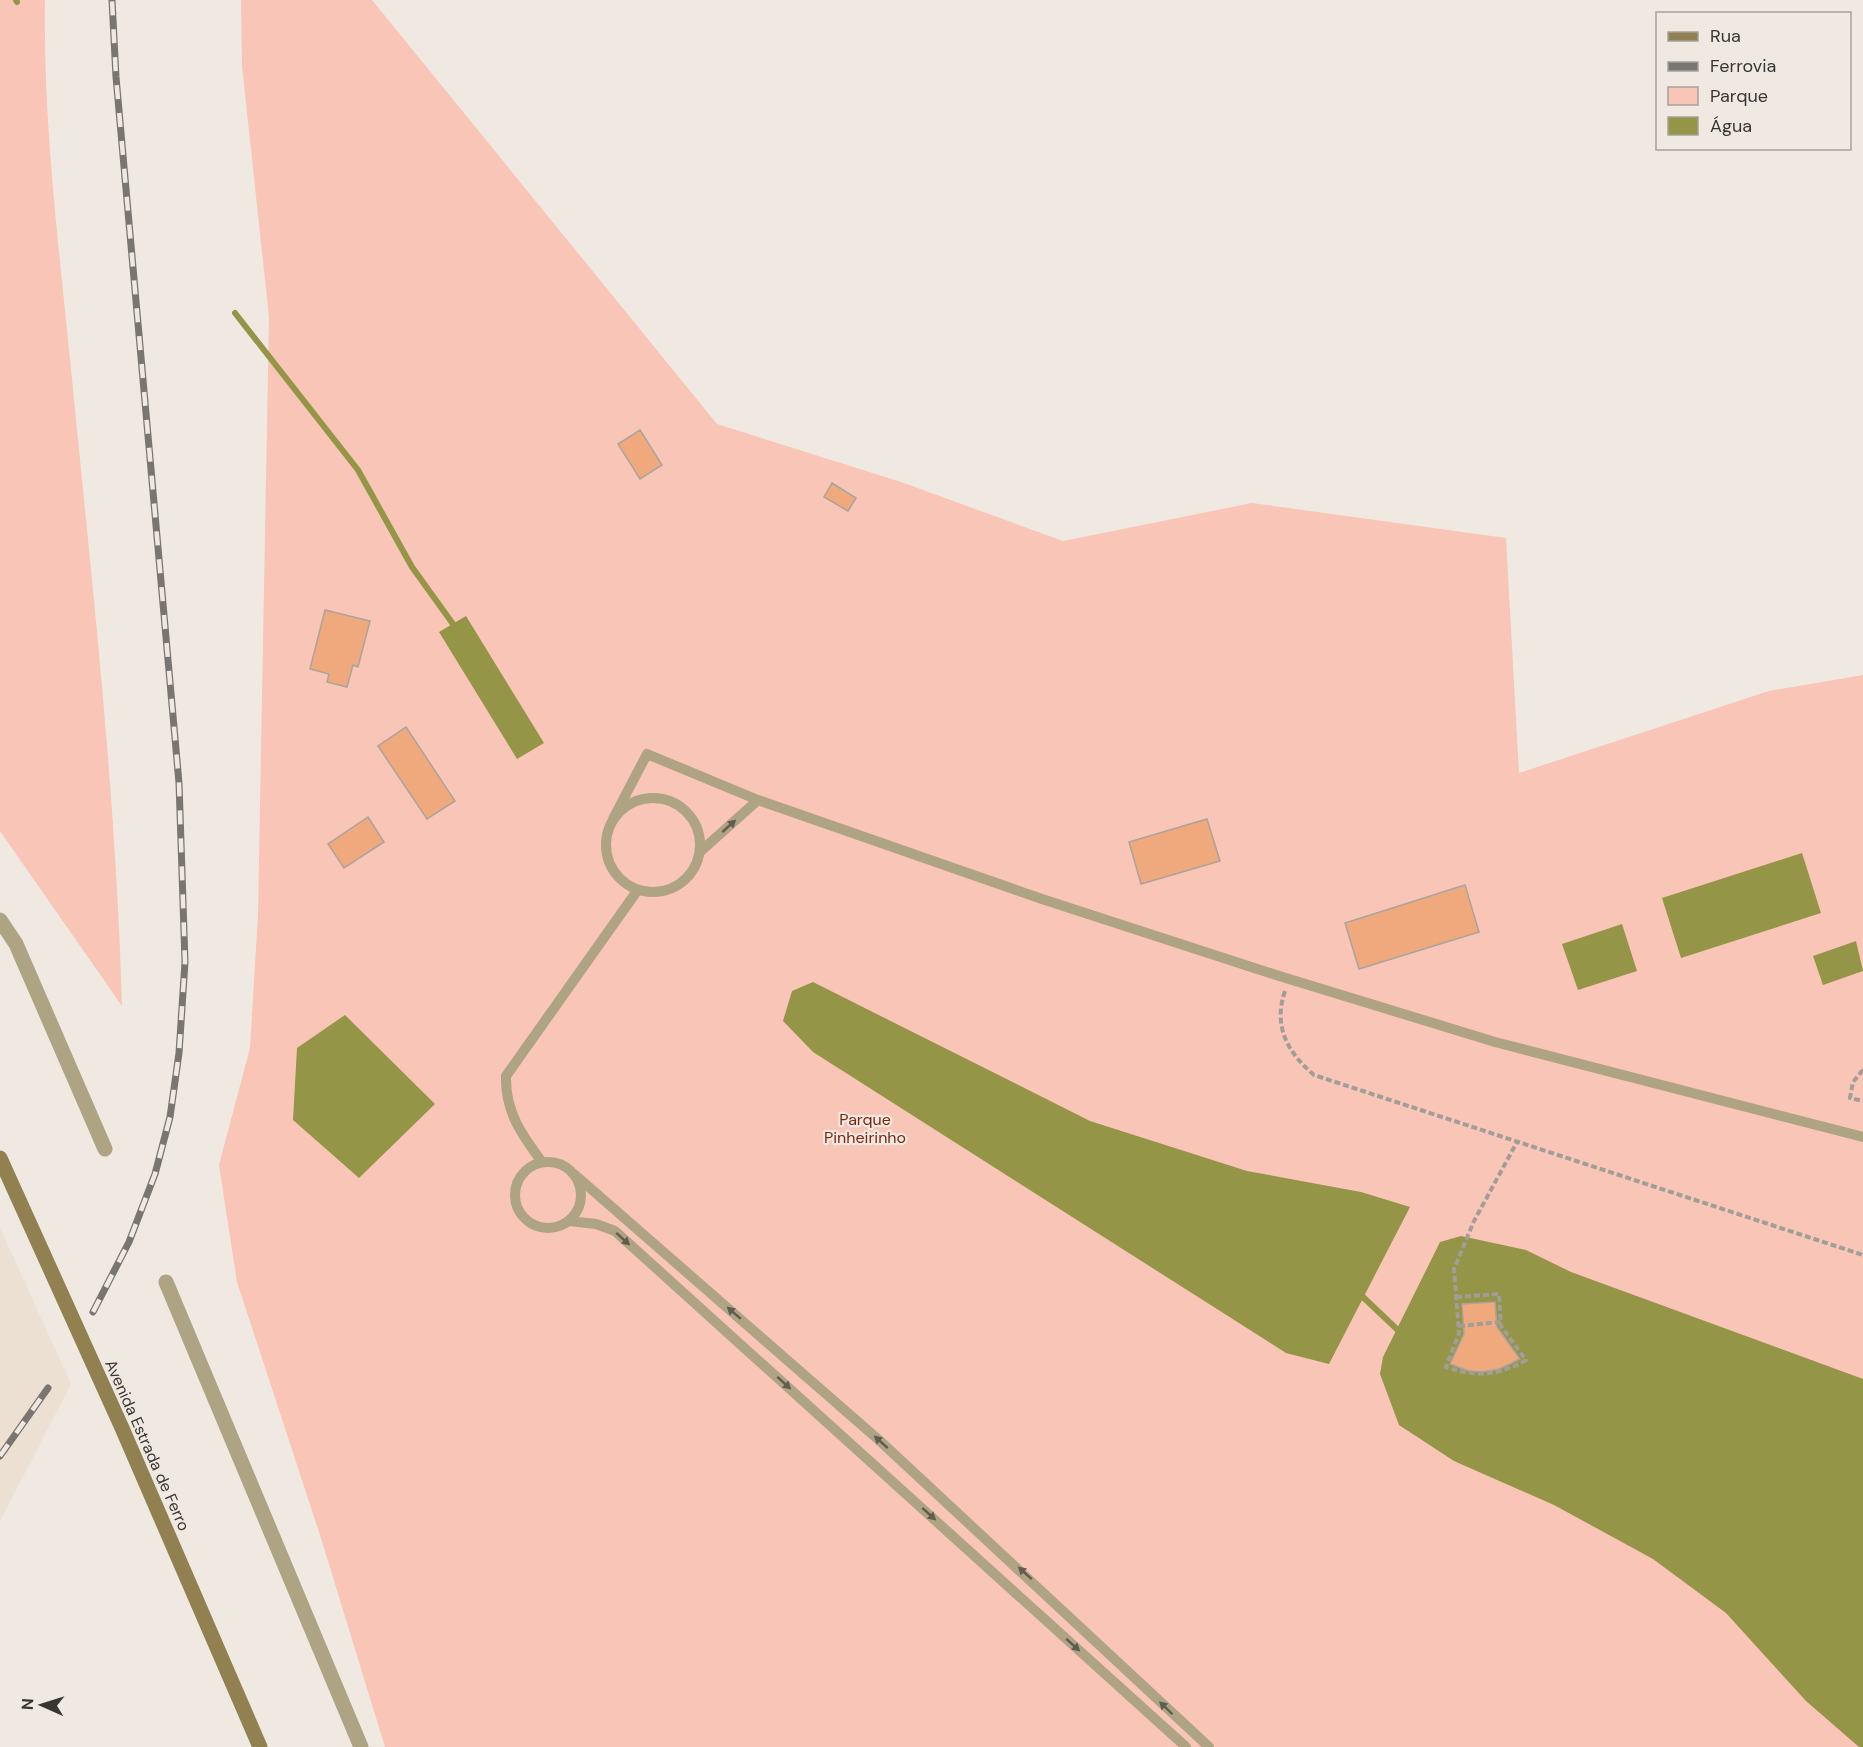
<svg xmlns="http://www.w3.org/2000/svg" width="1863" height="1747" font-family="'DM Sans',sans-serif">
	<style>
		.built { fill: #ebe0d2 }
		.green { fill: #f8c5b7 }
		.water { fill: #949546 }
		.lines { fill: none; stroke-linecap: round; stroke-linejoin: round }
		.stream { stroke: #949546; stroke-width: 6 }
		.building { fill: #efa97c; stroke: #aba39e; stroke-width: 1.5 }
		.path { stroke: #a19d97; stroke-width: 4; stroke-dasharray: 6 3; stroke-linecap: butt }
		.service { stroke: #aea383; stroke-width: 10 }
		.minor { stroke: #aea383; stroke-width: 15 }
		.secondary { stroke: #918050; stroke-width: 15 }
		.rail-casing { stroke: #797571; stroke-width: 7 }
		.rail { stroke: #efe9e2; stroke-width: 4.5; stroke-dasharray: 14; stroke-linecap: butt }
		.oneway { fill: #615c4f }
		.labels { text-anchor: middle; stroke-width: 4.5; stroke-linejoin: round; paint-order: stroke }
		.park-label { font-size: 16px; fill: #81240c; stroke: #efe9e2 }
		.street-label { font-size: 16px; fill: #383633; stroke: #efe9e2 }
	</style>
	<rect width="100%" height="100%" fill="#efe9e2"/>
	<path class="built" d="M 0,1228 L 71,1384 L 0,1521 Z"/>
	<path class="green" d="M 0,0 L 45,0 C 43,119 58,240 70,359 C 91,574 116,790 122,1006 L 0,831 Z
		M 241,0 L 372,0 L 717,424 L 901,482 L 1063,541 L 1252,503 L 1506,538 L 1519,773 L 1769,691 L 1863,675 L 1863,1747 L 385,1747 L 320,1535 L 237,1282 L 219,1165 L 250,1048 L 258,915 L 269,317 L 242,66 Z"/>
	<path class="water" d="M 466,616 L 544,743 L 517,759 L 439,632 Z
		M 1802,853 L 1821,913 L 1681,958 L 1662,898 Z
		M 1622,924 L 1637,971 L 1578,990 L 1562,944 Z
		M 1856,941 L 1863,971 L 1823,985 L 1813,956 Z
		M 813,982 L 1090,1121 L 1247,1171 L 1361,1192 L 1410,1207 L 1329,1364 L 1286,1353 L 813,1052 L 783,1021 L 792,991 Z
		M 345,1015 L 435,1104 L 359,1178 L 293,1120 L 297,1048 Z
		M 1461,1236 L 1526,1250 L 1571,1272 L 1863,1379 L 1863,1747 L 1859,1747 L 1806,1701 L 1726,1613 L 1653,1559 L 1554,1505 L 1454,1461 L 1399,1425 L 1380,1374 L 1383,1357 L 1440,1242 Z"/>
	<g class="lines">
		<path class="stream" d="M 16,0 L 17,2
			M 235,313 L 358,470 L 412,567 L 453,624
			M 1363,1297 L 1402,1334"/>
	</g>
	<path class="building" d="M 640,430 L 662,465 L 640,479 L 618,444 Z
		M 832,483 L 856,498 L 848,511 L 824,497 Z
		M 325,610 L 370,621 L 358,667 L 353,665 L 347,687 L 327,682 L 329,674 L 310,669 Z
		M 406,727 L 455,801 L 427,819 L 378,746 Z
		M 368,817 L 384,842 L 344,868 L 328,844 Z
		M 1207,819 L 1220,861 L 1141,884 L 1129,842 Z
		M 1465,885 L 1479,932 L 1359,969 L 1345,923 Z
		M 1495,1302 L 1497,1327 L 1520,1359 L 1499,1369 L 1482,1372 L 1469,1371 L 1450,1364 L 1464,1334 L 1462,1304 Z"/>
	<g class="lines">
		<path class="path" d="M 1285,991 C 1273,1026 1287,1052 1314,1075 L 1863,1255
			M 1863,1070 L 1853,1082 L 1850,1098 L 1863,1101
			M 1456,1297 L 1499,1294 L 1501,1326 L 1526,1360 C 1498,1376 1476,1377 1446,1367 L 1459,1333 L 1454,1269 L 1474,1221 L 1517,1142
			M 1459,1326 L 1501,1322"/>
		<path class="service" d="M606 845a47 47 0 1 1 94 0a47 47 0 1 1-94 0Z
			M 613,819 L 647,754 L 758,800 L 1042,899 L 1276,975 L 1495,1042 L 1863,1137
			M 701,851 L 758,800
			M 542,1162 C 522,1135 505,1112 506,1076 L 637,891
			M515 1195a33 33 0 1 1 66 0a33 33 0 1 1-66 0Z
			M 574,1174 L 880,1441 L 1209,1747
			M 569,1221 L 596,1224 L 615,1231 L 1186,1747"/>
		<path class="minor" d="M 0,920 L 16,944 L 105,1149
			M 166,1282 L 361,1747"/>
		<path class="secondary" d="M 0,1158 L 122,1428 L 260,1747"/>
		<defs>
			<path id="rail" d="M 93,1312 L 129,1242 L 155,1174 L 170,1117 L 179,1053 L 185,962 L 179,783 L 116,77 L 112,0
				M 0,1456 L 48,1388"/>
		</defs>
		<use href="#rail" class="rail-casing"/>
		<use href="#rail" class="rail"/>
	</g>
	<defs><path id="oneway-solid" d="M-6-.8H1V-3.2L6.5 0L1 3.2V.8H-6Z" transform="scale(1.5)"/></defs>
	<g class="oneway">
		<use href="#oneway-solid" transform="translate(729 826) rotate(-42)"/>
		<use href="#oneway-solid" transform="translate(623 1239) rotate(42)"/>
		<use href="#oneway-solid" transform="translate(734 1313) rotate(-139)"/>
		<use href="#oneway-solid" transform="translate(784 1383) rotate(42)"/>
		<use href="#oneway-solid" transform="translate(881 1442) rotate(-138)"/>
		<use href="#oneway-solid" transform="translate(929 1514) rotate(42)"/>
		<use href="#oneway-solid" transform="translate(1025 1573) rotate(-138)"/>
		<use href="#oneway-solid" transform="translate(1073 1645) rotate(42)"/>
		<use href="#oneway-solid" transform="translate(1166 1708) rotate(-136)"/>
	</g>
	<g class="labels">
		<g class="park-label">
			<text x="865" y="1125">Parque<tspan x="865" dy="18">Pinheirinho</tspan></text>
		</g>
		<g class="street-label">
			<text transform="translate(148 1445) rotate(66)" y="6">Avenida Estrada de Ferro</text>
		</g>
	</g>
	<rect x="1656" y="12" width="195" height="138" fill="#efe9e2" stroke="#a6a19c" stroke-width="1.5"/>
	<rect x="1668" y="32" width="30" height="9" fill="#918050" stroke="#a6a19c" stroke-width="1.5"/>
	<text x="1710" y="42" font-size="18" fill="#383633">Rua</text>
	<rect x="1668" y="62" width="30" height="9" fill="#797571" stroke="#a6a19c" stroke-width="1.5"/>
	<text x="1710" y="72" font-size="18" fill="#383633">Ferrovia</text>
	<rect x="1668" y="87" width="30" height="18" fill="#f8c5b7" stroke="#a6a19c" stroke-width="1.5"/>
	<text x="1710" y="102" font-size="18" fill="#383633">Parque</text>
	<rect x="1668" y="117" width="30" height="18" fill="#949546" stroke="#a6a19c" stroke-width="1.5"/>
	<text x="1710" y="132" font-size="18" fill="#383633">Água</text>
	<g transform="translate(42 1705) rotate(273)" stroke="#efe9e2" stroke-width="4.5" paint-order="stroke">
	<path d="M0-4.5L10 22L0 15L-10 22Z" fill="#383633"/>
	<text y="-9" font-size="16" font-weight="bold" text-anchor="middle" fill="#383633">N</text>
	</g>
</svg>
